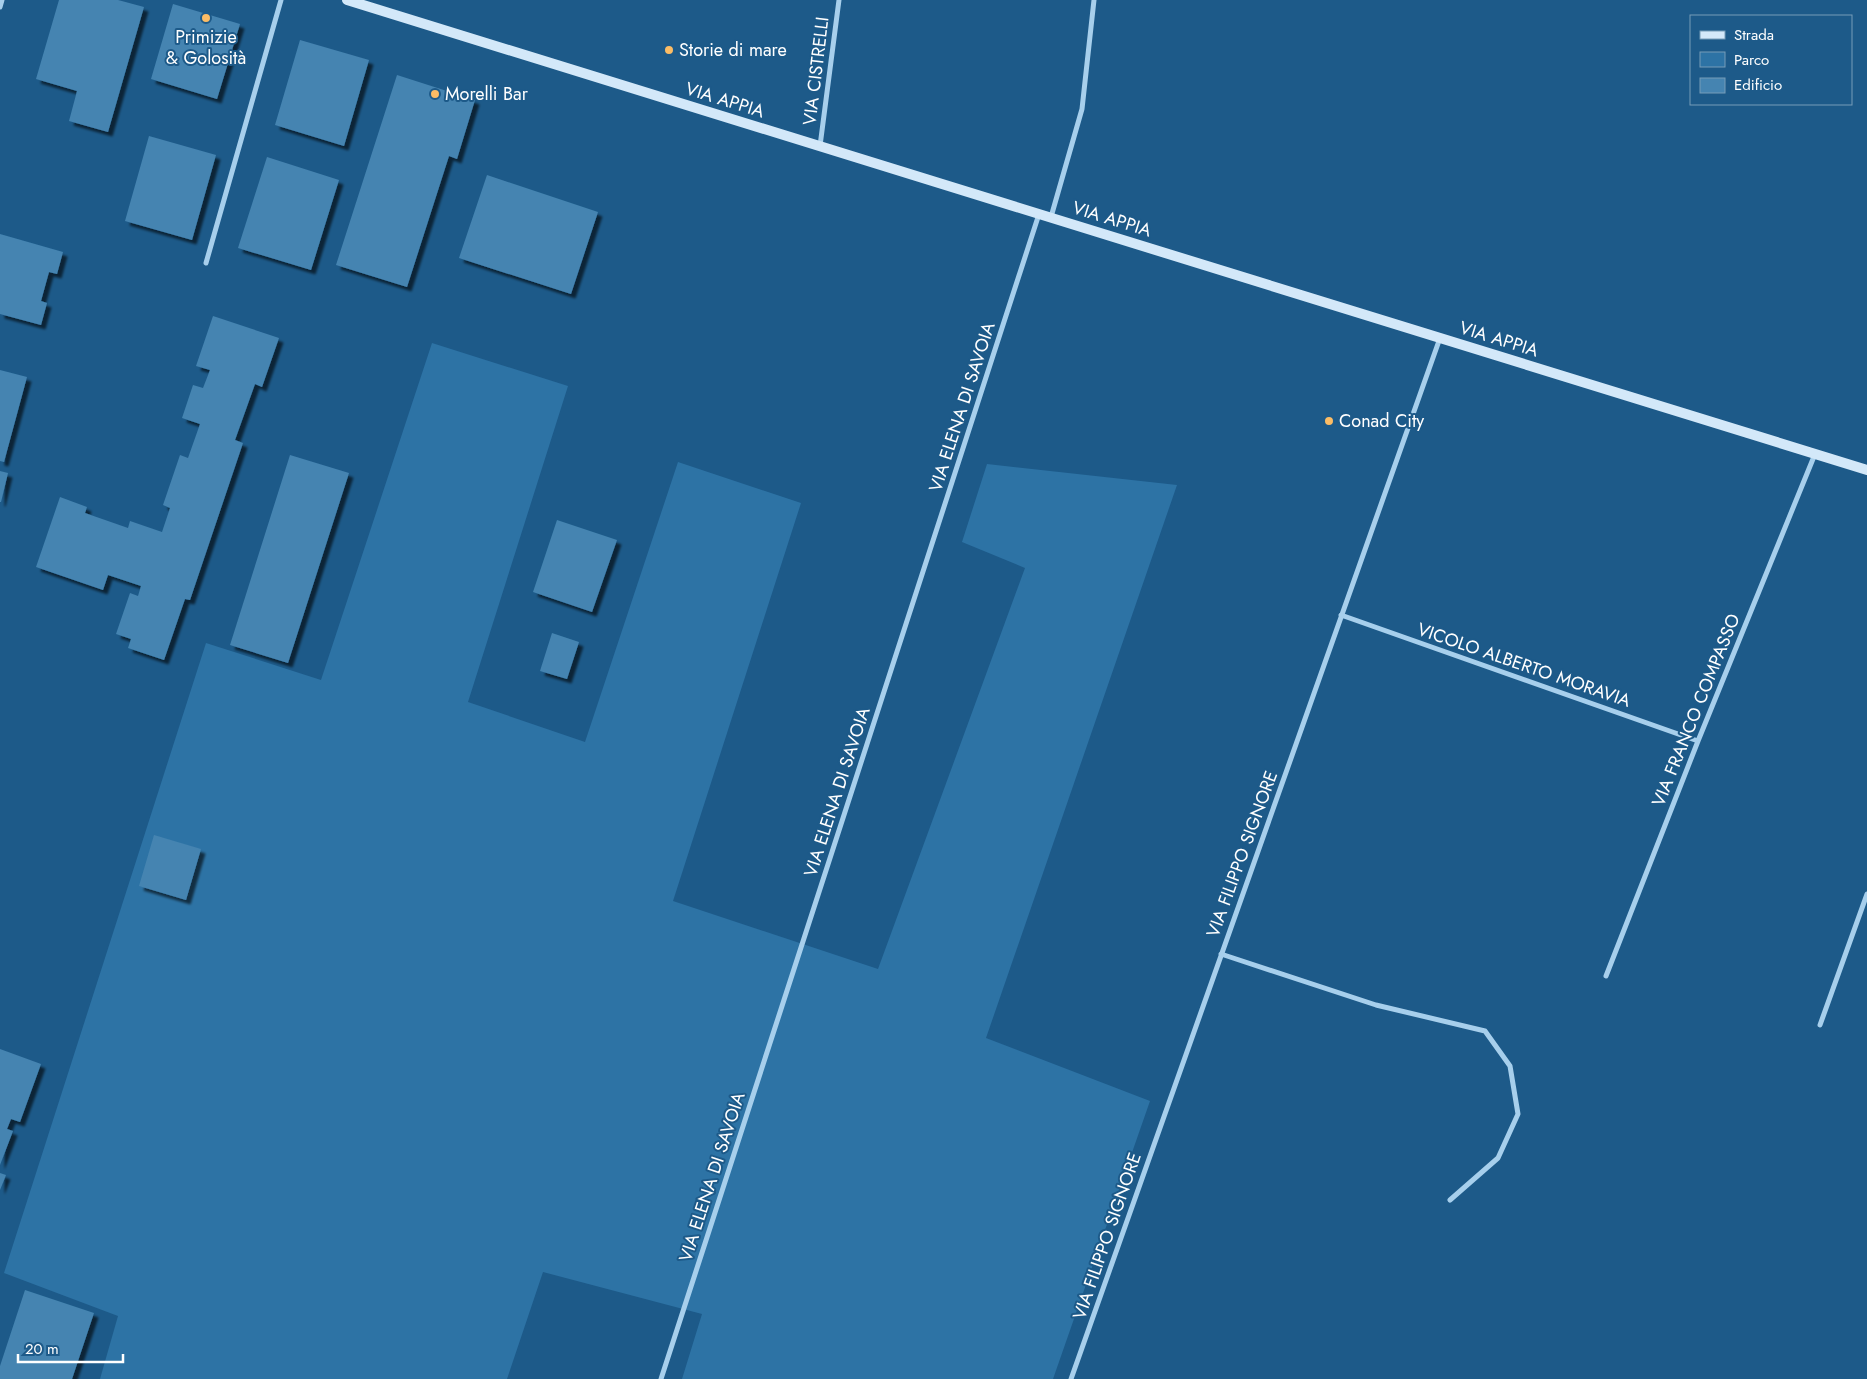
<svg xmlns="http://www.w3.org/2000/svg" width="1867" height="1379" font-family="Jost,sans-serif">
	<style>
		.green { fill: #2d73a5 }
		.building { fill: #4584b1; filter: url(#shadow) }
		.lines { fill: none; stroke-linecap: round; stroke-linejoin: round }
		.minor { stroke: #a7cfec; stroke-width: 5 }
		.secondary { stroke: #d3e8f9; stroke-width: 10 }
		.poi-dot { fill: #fbbc65; stroke: #1d5a89; stroke-width: 2 }
		.labels { text-anchor: middle; stroke-width: 4; stroke-linejoin: round; paint-order: stroke }
		.poi-label { font-size: 18px; fill: #fff; stroke: #1d5a89; text-anchor: start }
		.street-label { font-size: 18px; fill: #fff; stroke: #1d5a89 }
	</style>
	<defs>
		<filter id="shadow"><feDropShadow dx="4.5" dy="4.5" stdDeviation="1" flood-color="#0009"/></filter>
	</defs>
	<rect width="100%" height="100%" fill="#1d5a89"/>
	<path class="green" d="M 432,343 L 568,386 L 468,702 L 585,742 L 678,462 L 801,503 L 673,901 L 878,969 L 1025,568 L 962,542 L 987,464 L 1177,485 L 986,1038 L 1150,1101 L 1053,1379 L 682,1379 L 702,1314 L 543,1272 L 507,1379 L 100,1379 L 118,1316 L 4,1273 L 206,643 L 321,680 Z"/>
	<path class="building" d="M 59,0 L 118,0 L 144,7 L 108,132 L 69,121 L 77,91 L 36,79 Z
		M 173,4 L 240,24 L 217,99 L 151,79 Z
		M 300,40 L 369,60 L 344,146 L 275,125 Z
		M 397,75 L 475,100 L 457,159 L 449,156 L 407,287 L 336,265 Z
		M 149,136 L 216,155 L 192,240 L 125,221 Z
		M 267,157 L 339,180 L 311,270 L 238,248 Z
		M 487,175 L 598,212 L 571,294 L 459,258 Z
		M 0,234 L 63,252 L 57,274 L 49,272 L 41,301 L 47,303 L 41,325 L 0,314 Z
		M 213,316 L 279,338 L 262,387 L 255,384 L 235,440 L 243,443 L 190,600 L 185,599 L 164,660 L 128,648 L 131,639 L 116,634 L 130,593 L 138,596 L 141,586 L 108,575 L 103,590 L 36,567 L 60,497 L 87,507 L 85,513 L 128,528 L 130,521 L 162,532 L 170,508 L 163,505 L 180,455 L 188,458 L 200,424 L 182,418 L 193,385 L 203,388 L 210,370 L 196,366 Z
		M 0,370 L 27,377 L 4,462 L 0,461 Z
		M 290,455 L 349,473 L 288,663 L 230,645 Z
		M 0,471 L 8,473 L 1,502 L 0,502 Z
		M 557,520 L 617,540 L 592,612 L 533,592 Z
		M 552,633 L 579,642 L 567,679 L 540,671 Z
		M 154,835 L 201,849 L 186,900 L 139,886 Z
		M 0,1049 L 41,1064 L 20,1122 L 11,1119 L 7,1129 L 13,1131 L 0,1165 Z
		M 0,1173 L 6,1175 L 0,1190 Z
		M 25,1290 L 94,1313 L 72,1379 L 0,1379 L 0,1366 Z"/>
	<g class="lines">
		<path class="minor" d="M 0,7 L 2,0
			M 820,146 L 839,0
			M 1051,217 L 1082,109 L 1094,0
			M 206,263 L 281,0
			M 1341,615 L 1698,741
			M 1221,954 L 1376,1005 L 1485,1031 L 1510,1066 L 1518,1114 L 1498,1158 L 1450,1200
			M 1606,976 L 1698,741 L 1815,454
			M 1820,1025 L 1867,894
			M 661,1379 L 1039,214
			M 1071,1379 L 1440,338"/>
		<path class="secondary" d="M 347,0 L 1867,470"/>
	</g>
	<g class="poi-dot">
		<circle cx="206" cy="18" r="5"/>
		<circle cx="669" cy="50" r="5"/>
		<circle cx="435" cy="94" r="5"/>
		<circle cx="1329" cy="421" r="5"/>
	</g>
	<g class="labels">
		<g class="poi-label">
			<text x="206" y="43" text-anchor="middle">Primizie<tspan x="206" dy="21">&amp; Golosità</tspan></text>
			<text x="679" y="56">Storie di mare</text>
			<text x="445" y="100">Morelli Bar</text>
			<text x="1339" y="427">Conad City</text>
		</g>
		<g class="street-label">
			<text transform="translate(816 71) rotate(-83)" y="6">VIA CISTRELLI</text>
			<text transform="translate(725 100) rotate(17)" y="6">VIA APPIA</text>
			<text transform="translate(1112 219) rotate(17)" y="6">VIA APPIA</text>
			<text transform="translate(1499 339) rotate(17)" y="6">VIA APPIA</text>
			<text transform="translate(962 407) rotate(-72)" y="6">VIA ELENA DI SAVOIA</text>
			<text transform="translate(1524 665) rotate(19)" y="6">VICOLO ALBERTO MORAVIA</text>
			<text transform="translate(1696 710) rotate(-68)" y="6">VIA FRANCO COMPASSO</text>
			<text transform="translate(837 792) rotate(-72)" y="6">VIA ELENA DI SAVOIA</text>
			<text transform="translate(1242 854) rotate(-70)" y="6">VIA FILIPPO SIGNORE</text>
			<text transform="translate(712 1177) rotate(-72)" y="6">VIA ELENA DI SAVOIA</text>
			<text transform="translate(1107 1236) rotate(-71)" y="6">VIA FILIPPO SIGNORE</text>
		</g>
	</g>
	<rect x="1690" y="15" width="162" height="90" fill="#1d5a89" stroke="#779cb8"/>
	<rect x="1700" y="31" width="25" height="8" fill="#d3e8f9" stroke="#779cb8"/>
	<text x="1734" y="40" font-size="15" fill="#ffffff">Strada</text>
	<rect x="1700" y="52" width="25" height="15" fill="#2d73a5" stroke="#779cb8"/>
	<text x="1734" y="65" font-size="15" fill="#ffffff">Parco</text>
	<rect x="1700" y="78" width="25" height="15" fill="#4584b1" stroke="#779cb8"/>
	<text x="1734" y="90" font-size="15" fill="#ffffff">Edificio</text>
	<path d="M18 1354v8h105v-8" fill="none" stroke="#ffffff" stroke-width="2.5"/>
	<text x="25" y="1354" font-size="15" fill="#ffffff" stroke="#1d5a89" stroke-width="4" paint-order="stroke">20 m</text>
</svg>
